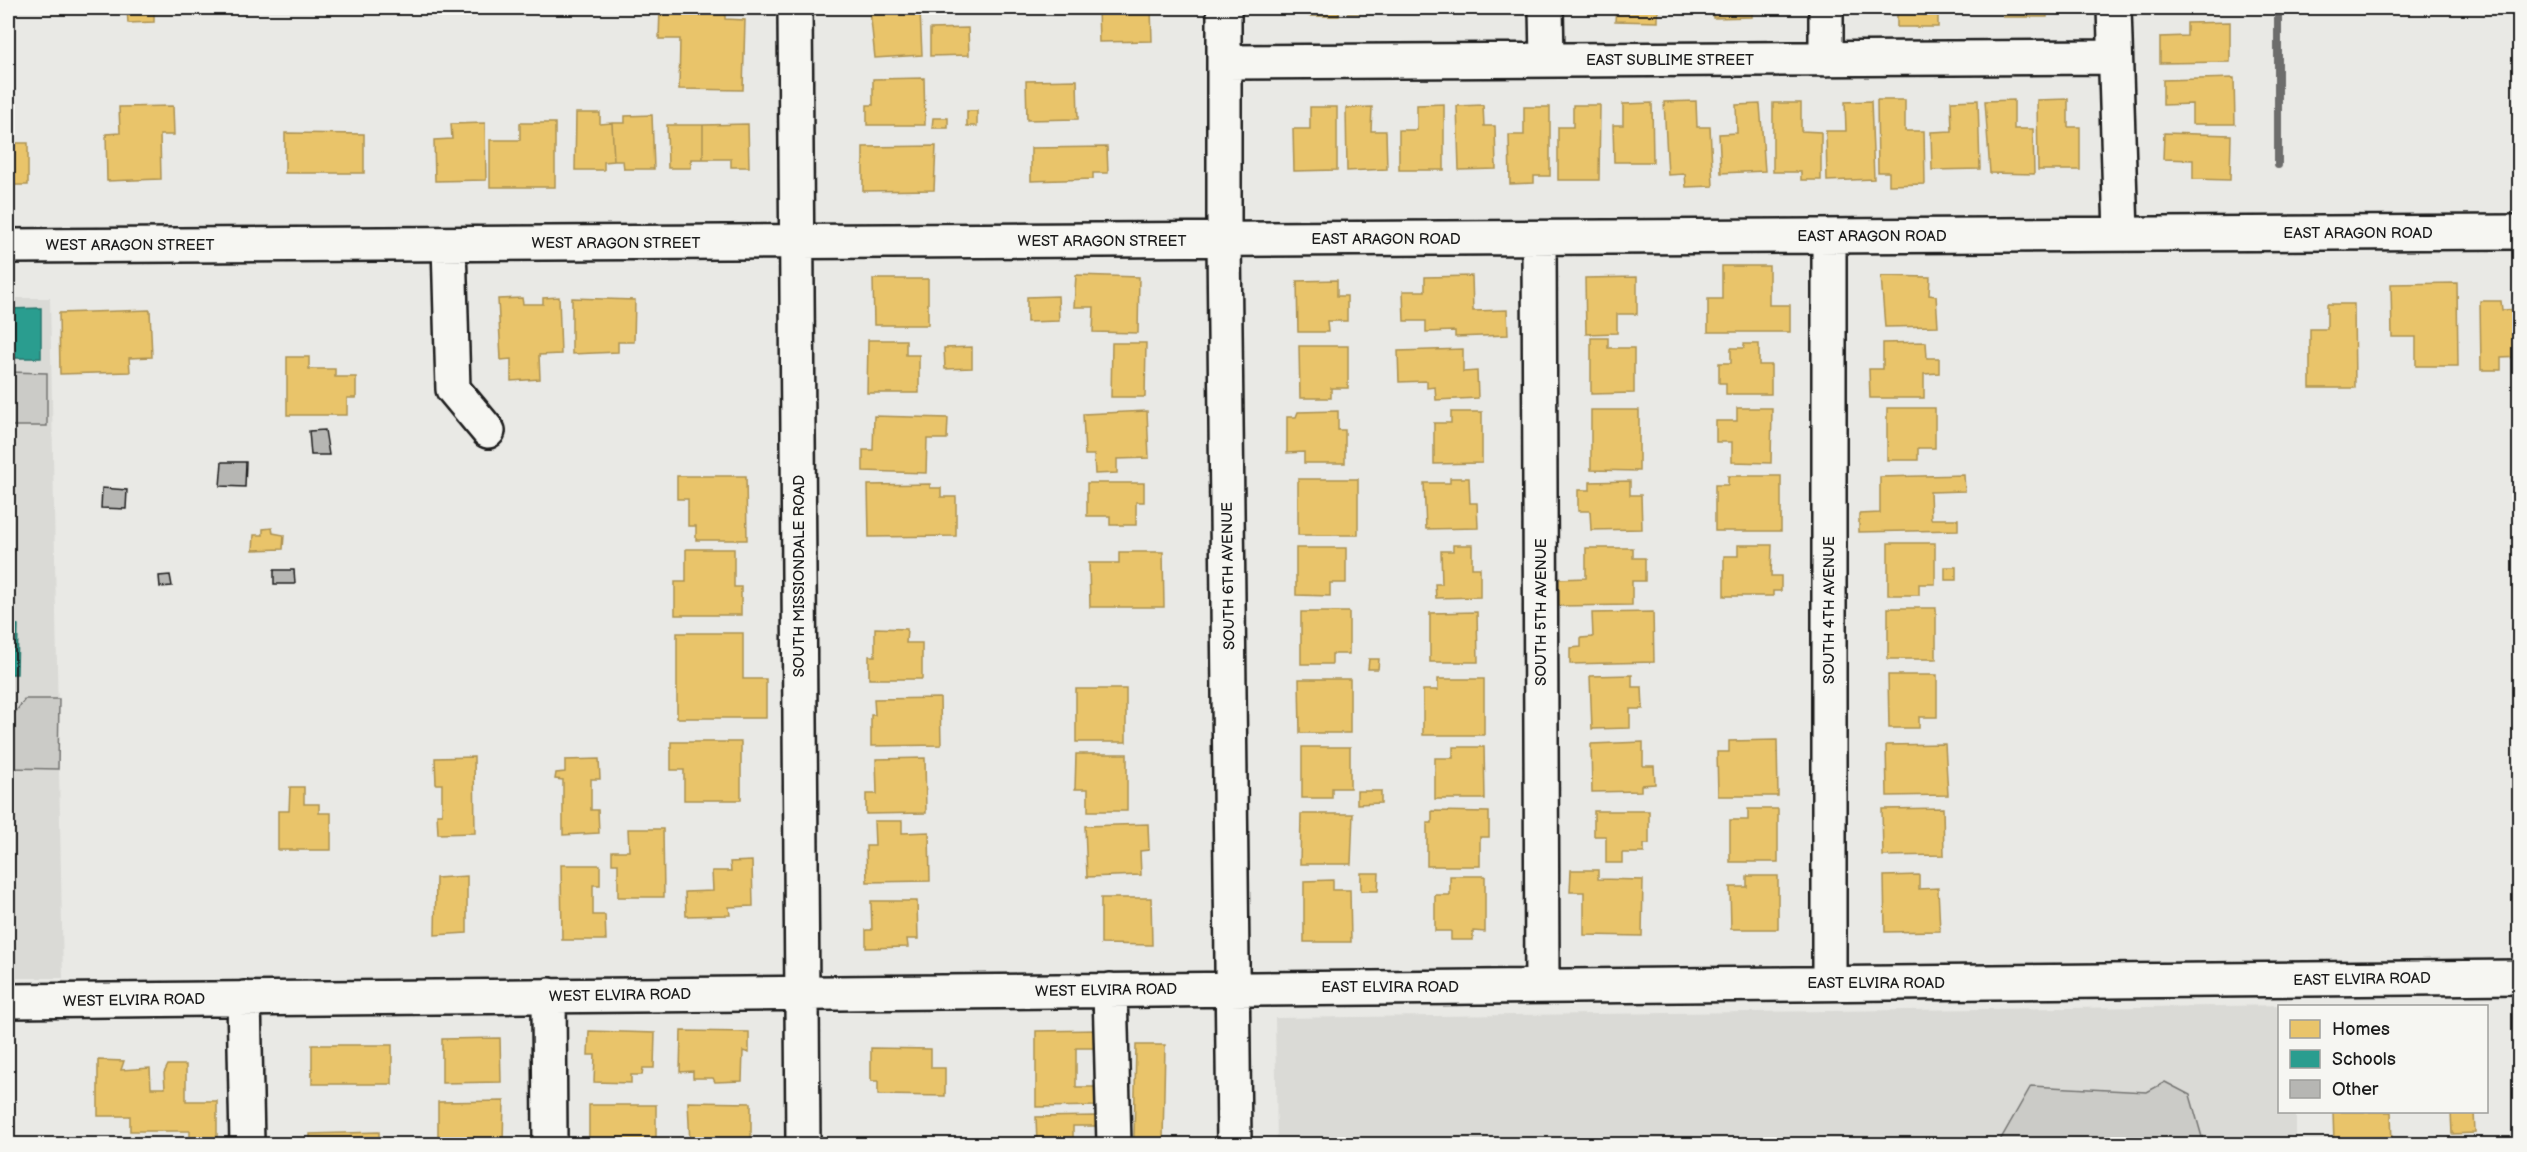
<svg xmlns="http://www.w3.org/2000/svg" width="2527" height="1152" font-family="'Balsamiq Sans',sans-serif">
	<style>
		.built { fill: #dadad6 }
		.green { fill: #cbcbc7; stroke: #747472; stroke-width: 1.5 }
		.homes { fill: #e9c46a; stroke: #ac9253; stroke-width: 1.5 }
		.schools { fill: #2a9d8f; stroke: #26766c; stroke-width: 1.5 }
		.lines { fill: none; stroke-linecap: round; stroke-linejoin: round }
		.stream { stroke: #6d6d6c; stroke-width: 8 }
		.building { fill: #b6b6b3; stroke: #1c1c1c; stroke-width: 1.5 }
		.minor-casing { stroke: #1c1c1c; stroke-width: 38 }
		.minor { stroke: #f6f6f2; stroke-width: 33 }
		.labels { text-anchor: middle; stroke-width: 6; stroke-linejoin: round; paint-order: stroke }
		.street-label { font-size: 15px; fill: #1c1c1c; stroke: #f6f6f2 }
	</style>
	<rect width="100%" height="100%" fill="#e9e9e5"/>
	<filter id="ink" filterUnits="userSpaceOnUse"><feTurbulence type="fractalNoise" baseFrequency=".0167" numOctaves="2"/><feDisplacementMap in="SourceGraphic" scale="12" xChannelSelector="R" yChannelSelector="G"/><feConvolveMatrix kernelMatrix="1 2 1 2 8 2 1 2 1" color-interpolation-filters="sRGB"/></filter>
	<g filter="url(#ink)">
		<path class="built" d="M 8,298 L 50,298 L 63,978 L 8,978 Z
			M 2296,1005 L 2280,1006 L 2280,1112 L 2296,1112 L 2296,1144 L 1277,1144 L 1275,1018 Z"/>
		<path class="green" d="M 8,372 L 47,373 L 47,426 L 8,426 Z
			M 25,699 L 59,699 L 58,769 L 8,768 L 8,722 Z
			M 2165,1082 L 2190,1095 L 2204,1144 L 1998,1144 L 2031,1086 L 2147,1092 Z"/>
		<path class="homes" d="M 116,8 L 185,8 L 185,13 L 154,13 L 154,22 L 128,23 L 127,9 Z
			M 660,8 L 725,8 L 725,19 L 745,20 L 743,90 L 679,89 L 680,39 L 659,39 Z
			M 1098,8 L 1151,8 L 1152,41 L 1099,42 Z
			M 1309,8 L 1339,8 L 1339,16 L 1309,16 Z
			M 1348,8 L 1374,8 L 1375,13 L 1348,13 Z
			M 1589,8 L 1658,8 L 1658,22 L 1615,21 L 1616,9 Z
			M 1713,8 L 1752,8 L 1752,17 L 1713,18 Z
			M 1897,8 L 1938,8 L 1938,27 L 1897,27 Z
			M 2003,8 L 2047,8 L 2047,17 L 2003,17 Z
			M 870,10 L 920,11 L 922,55 L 875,58 Z
			M 2230,22 L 2230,62 L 2160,63 L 2160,37 L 2187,36 L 2187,23 Z
			M 968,28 L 969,55 L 930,56 L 930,29 Z
			M 924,78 L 925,125 L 867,125 L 867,105 L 873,105 L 873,79 Z
			M 2234,78 L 2235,124 L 2192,124 L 2192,104 L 2163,105 L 2163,80 Z
			M 1077,80 L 1078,119 L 1027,120 L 1026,81 Z
			M 2068,99 L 2068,127 L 2080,127 L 2080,170 L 2038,170 L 2037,100 Z
			M 1877,100 L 1905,100 L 1905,131 L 1924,131 L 1925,184 L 1889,185 L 1889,172 L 1878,172 Z
			M 1978,100 L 1980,169 L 1932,170 L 1931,132 L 1952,131 L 1951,101 Z
			M 2014,100 L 2014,129 L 2033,129 L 2034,174 L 1990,173 L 1985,101 Z
			M 1696,101 L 1697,127 L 1710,127 L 1713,186 L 1686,187 L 1685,174 L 1668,175 L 1664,102 Z
			M 1871,101 L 1874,179 L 1827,181 L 1826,131 L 1846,131 L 1845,102 Z
			M 1652,103 L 1653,162 L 1614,162 L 1613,125 L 1623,125 L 1623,104 Z
			M 1773,103 L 1801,103 L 1801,131 L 1821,132 L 1821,180 L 1801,180 L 1801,172 L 1773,172 Z
			M 1444,104 L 1444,170 L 1399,170 L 1399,130 L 1417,130 L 1417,105 Z
			M 1760,104 L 1765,171 L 1721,173 L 1719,134 L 1737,133 L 1736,105 Z
			M 1483,105 L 1484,126 L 1495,126 L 1496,169 L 1459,170 L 1457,106 Z
			M 1573,105 L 1600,105 L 1599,180 L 1558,180 L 1558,127 L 1573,127 Z
			M 173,106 L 174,135 L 160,135 L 161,179 L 107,181 L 106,134 L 120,133 L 119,107 Z
			M 1310,107 L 1337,107 L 1337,170 L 1294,171 L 1293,129 L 1310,129 Z
			M 1372,107 L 1371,131 L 1386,131 L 1387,169 L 1347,171 L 1346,108 Z
			M 1524,107 L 1550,107 L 1550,176 L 1534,176 L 1534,183 L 1510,184 L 1509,135 L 1524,135 Z
			M 967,111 L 977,111 L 977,126 L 967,126 Z
			M 576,113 L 600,113 L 600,124 L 612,123 L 614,161 L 604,162 L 604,170 L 575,170 Z
			M 652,115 L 654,169 L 624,169 L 623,161 L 614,161 L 612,123 L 625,123 L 625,116 Z
			M 933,118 L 948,118 L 948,128 L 932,128 Z
			M 485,123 L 486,180 L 435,181 L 434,140 L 452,139 L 451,124 Z
			M 520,123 L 555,123 L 555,187 L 490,187 L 490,140 L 520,140 Z
			M 748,124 L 749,167 L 731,167 L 731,159 L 703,159 L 703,125 Z
			M 667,125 L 703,125 L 703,159 L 691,159 L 691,168 L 668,168 Z
			M 285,133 L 364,134 L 364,173 L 285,173 Z
			M 2164,133 L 2231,135 L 2230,180 L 2193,179 L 2193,160 L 2163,159 Z
			M 8,143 L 28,143 L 28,185 L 8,185 Z
			M 936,146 L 934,190 L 863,191 L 863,147 Z
			M 1107,147 L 1108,173 L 1093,173 L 1093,179 L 1031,181 L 1031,148 Z
			M 1722,266 L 1769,266 L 1769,305 L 1790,305 L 1790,332 L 1708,332 L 1708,299 L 1722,299 Z
			M 1076,275 L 1139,277 L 1138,333 L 1093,332 L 1094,307 L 1074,307 Z
			M 1472,276 L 1473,311 L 1507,310 L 1508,335 L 1455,337 L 1455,331 L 1426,332 L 1426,321 L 1404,321 L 1403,291 L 1425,291 L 1425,277 Z
			M 1881,276 L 1930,277 L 1929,295 L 1936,296 L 1938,326 L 1885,327 Z
			M 1637,277 L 1637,314 L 1617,314 L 1617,333 L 1586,334 L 1585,278 Z
			M 873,279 L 928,279 L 928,325 L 874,325 Z
			M 1337,280 L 1337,296 L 1347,296 L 1347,321 L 1327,321 L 1328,332 L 1298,332 L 1297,281 Z
			M 2457,283 L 2458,366 L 2416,366 L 2416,337 L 2392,337 L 2391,284 Z
			M 1058,296 L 1059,321 L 1027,322 L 1027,297 Z
			M 559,297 L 561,354 L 539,355 L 540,379 L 511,381 L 511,359 L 501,360 L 498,299 L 522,298 L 523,304 L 543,304 L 543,298 Z
			M 572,298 L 635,300 L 634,342 L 618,342 L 618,352 L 572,354 Z
			M 2480,301 L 2501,301 L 2502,310 L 2520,309 L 2520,357 L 2501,358 L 2501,370 L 2481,370 Z
			M 2327,304 L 2354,304 L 2355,388 L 2310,388 L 2310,329 L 2327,329 Z
			M 150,310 L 152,357 L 129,358 L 130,372 L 60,374 L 59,313 Z
			M 1591,338 L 1608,338 L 1608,348 L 1634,348 L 1634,393 L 1591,394 Z
			M 868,340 L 906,340 L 906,355 L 919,355 L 919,393 L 867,393 Z
			M 1926,342 L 1927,358 L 1939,358 L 1939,373 L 1924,374 L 1924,398 L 1870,398 L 1869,369 L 1883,369 L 1883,343 Z
			M 1112,343 L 1146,343 L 1145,397 L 1111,397 Z
			M 1744,344 L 1759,344 L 1759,365 L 1771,365 L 1771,394 L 1726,394 L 1726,383 L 1719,383 L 1719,363 L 1731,363 L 1731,348 L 1744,348 Z
			M 1299,346 L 1348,346 L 1348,388 L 1331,388 L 1331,398 L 1300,398 Z
			M 972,347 L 972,368 L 945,369 L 944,348 Z
			M 1463,349 L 1463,372 L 1477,371 L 1478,398 L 1436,400 L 1435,387 L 1427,388 L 1427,381 L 1399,382 L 1398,351 Z
			M 287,357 L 309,357 L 309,369 L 335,369 L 335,377 L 356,377 L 356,398 L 347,398 L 347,415 L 287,415 Z
			M 1737,408 L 1772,408 L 1771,463 L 1732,462 L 1732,442 L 1716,442 L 1716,421 L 1737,421 Z
			M 1887,408 L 1935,408 L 1935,448 L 1918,448 L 1918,460 L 1887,460 Z
			M 1591,410 L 1639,410 L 1639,471 L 1591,470 Z
			M 1147,411 L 1149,458 L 1117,459 L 1117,473 L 1095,474 L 1094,455 L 1085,455 L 1083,414 Z
			M 1338,411 L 1338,430 L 1345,430 L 1345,463 L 1304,463 L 1304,452 L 1287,453 L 1287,417 L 1296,417 L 1298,412 Z
			M 1451,412 L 1482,412 L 1482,463 L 1434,464 L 1434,423 L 1451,423 Z
			M 874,416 L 948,418 L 947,439 L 927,439 L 926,473 L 863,471 L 863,450 L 873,450 Z
			M 1964,475 L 1965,491 L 1930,492 L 1931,519 L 1958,519 L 1958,530 L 1859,532 L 1859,514 L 1880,513 L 1880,477 Z
			M 677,476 L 746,476 L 747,540 L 696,540 L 696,526 L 688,526 L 688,499 L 677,499 Z
			M 1728,476 L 1781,476 L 1781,531 L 1715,531 L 1715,485 L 1728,485 Z
			M 1450,478 L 1469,478 L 1470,503 L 1477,503 L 1478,528 L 1426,529 L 1424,483 L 1450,483 Z
			M 1298,479 L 1358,479 L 1358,535 L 1298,535 Z
			M 1630,481 L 1630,495 L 1641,495 L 1642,529 L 1591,530 L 1590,511 L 1578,511 L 1578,490 L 1590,490 L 1590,482 Z
			M 1087,483 L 1144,483 L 1144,502 L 1136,502 L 1136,525 L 1110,525 L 1110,516 L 1087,516 Z
			M 930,484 L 930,488 L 941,488 L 941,497 L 956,497 L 956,536 L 869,537 L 868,485 Z
			M 272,528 L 273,533 L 284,535 L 283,549 L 253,550 L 254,535 L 263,535 L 263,529 Z
			M 1888,543 L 1935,543 L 1935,584 L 1919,584 L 1919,595 L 1888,595 Z
			M 1453,545 L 1472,545 L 1472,568 L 1480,568 L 1480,597 L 1436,598 L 1435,584 L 1442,584 L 1441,551 L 1453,551 Z
			M 1738,545 L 1772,545 L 1771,576 L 1781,576 L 1781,591 L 1773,591 L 1773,596 L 1724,596 L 1724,556 L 1738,556 Z
			M 1296,548 L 1346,548 L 1346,583 L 1330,583 L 1330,596 L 1296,595 Z
			M 1586,548 L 1633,548 L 1633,558 L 1645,558 L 1645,581 L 1632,581 L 1632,605 L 1559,606 L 1559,579 L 1586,578 Z
			M 686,549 L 734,549 L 734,587 L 741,587 L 741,615 L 675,615 L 675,582 L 686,582 Z
			M 1119,552 L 1163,552 L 1164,607 L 1090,607 L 1089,563 L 1119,563 Z
			M 1945,567 L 1956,567 L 1956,580 L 1945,580 Z
			M 1888,608 L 1936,608 L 1936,659 L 1888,659 Z
			M 1301,612 L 1349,612 L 1349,654 L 1332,654 L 1332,664 L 1301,664 Z
			M 1477,612 L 1478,662 L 1430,662 L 1430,613 Z
			M 1653,612 L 1654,662 L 1570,664 L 1570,648 L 1581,647 L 1581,638 L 1593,637 L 1592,613 Z
			M 875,628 L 907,629 L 906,643 L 922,643 L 922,679 L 869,679 L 869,656 L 875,656 Z
			M 677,633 L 743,633 L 743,679 L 766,679 L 766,718 L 677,718 Z
			M 1369,659 L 1379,659 L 1378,669 L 1368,669 Z
			M 1632,675 L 1632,687 L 1642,687 L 1643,709 L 1630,709 L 1630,728 L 1592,729 L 1590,676 Z
			M 1888,675 L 1937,675 L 1937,717 L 1919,717 L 1919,728 L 1889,728 Z
			M 1299,679 L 1350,679 L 1350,733 L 1300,733 Z
			M 1438,679 L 1484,679 L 1484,735 L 1423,735 L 1423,690 L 1438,690 Z
			M 1076,689 L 1126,689 L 1126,742 L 1076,742 Z
			M 940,698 L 941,745 L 871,746 L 871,715 L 875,715 L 874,699 Z
			M 1777,740 L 1778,796 L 1718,796 L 1717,752 L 1729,752 L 1729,741 Z
			M 671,742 L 741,742 L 741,800 L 684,800 L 684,770 L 671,770 Z
			M 1643,742 L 1643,766 L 1654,766 L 1655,784 L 1641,785 L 1641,791 L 1592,792 L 1591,744 Z
			M 1945,744 L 1948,795 L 1887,796 L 1886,745 Z
			M 1302,747 L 1350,747 L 1350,788 L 1332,788 L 1332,798 L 1302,798 Z
			M 1453,747 L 1484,747 L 1485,799 L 1435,799 L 1435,758 L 1453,758 Z
			M 1076,754 L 1127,754 L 1127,811 L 1088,811 L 1088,789 L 1075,789 Z
			M 474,757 L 475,833 L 438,834 L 437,814 L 442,814 L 442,784 L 436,784 L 435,758 Z
			M 925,758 L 926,813 L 866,814 L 866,794 L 877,794 L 876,759 Z
			M 599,759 L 600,779 L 591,779 L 591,810 L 598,810 L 599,833 L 563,835 L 563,780 L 555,779 L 556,773 L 565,772 L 565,760 Z
			M 290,787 L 304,787 L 304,804 L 319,804 L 319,813 L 331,813 L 331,850 L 278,850 L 278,811 L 289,811 Z
			M 1357,791 L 1381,791 L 1381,803 L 1357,804 Z
			M 1943,808 L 1944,855 L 1883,856 L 1882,809 Z
			M 1748,809 L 1778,809 L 1778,862 L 1730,862 L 1730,820 L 1748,820 Z
			M 1432,811 L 1489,812 L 1489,837 L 1480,837 L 1480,866 L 1427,866 L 1427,823 L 1432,823 Z
			M 1594,811 L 1649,811 L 1649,844 L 1644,844 L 1644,853 L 1622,853 L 1622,863 L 1606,863 L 1606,836 L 1594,836 Z
			M 1301,814 L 1353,814 L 1351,864 L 1300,864 Z
			M 874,821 L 902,821 L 902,833 L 929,832 L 930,881 L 867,882 L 866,846 L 875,846 Z
			M 1148,824 L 1149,850 L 1140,851 L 1141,875 L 1087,877 L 1085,826 Z
			M 628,829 L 663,829 L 664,897 L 618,897 L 618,864 L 612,864 L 612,851 L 629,851 Z
			M 752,861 L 753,906 L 729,907 L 730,915 L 686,916 L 685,892 L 713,891 L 712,871 L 731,871 L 730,862 Z
			M 561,865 L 600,865 L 600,885 L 593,885 L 593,915 L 605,915 L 606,940 L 562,940 Z
			M 1571,870 L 1598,870 L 1598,879 L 1643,880 L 1642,936 L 1584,935 L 1584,892 L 1570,892 Z
			M 1361,873 L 1379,873 L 1378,891 L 1361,891 Z
			M 1919,875 L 1919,889 L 1938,888 L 1940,931 L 1885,932 L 1884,876 Z
			M 467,876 L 467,933 L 435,935 L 436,878 Z
			M 1450,876 L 1485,876 L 1485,932 L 1473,931 L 1473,940 L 1451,940 L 1451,931 L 1435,931 L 1435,895 L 1450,895 Z
			M 1747,876 L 1778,876 L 1778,929 L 1731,929 L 1730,887 L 1747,887 Z
			M 1333,880 L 1333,890 L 1350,890 L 1351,942 L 1304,942 L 1304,881 Z
			M 1101,898 L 1151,898 L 1152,945 L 1101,944 Z
			M 871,901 L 917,901 L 918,939 L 907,939 L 908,947 L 866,948 L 866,930 L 872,930 Z
			M 1099,1030 L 1099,1048 L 1076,1048 L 1076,1087 L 1102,1087 L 1102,1106 L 1036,1107 L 1036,1031 Z
			M 589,1031 L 655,1033 L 654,1068 L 643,1068 L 642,1075 L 631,1075 L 631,1083 L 594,1082 L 595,1055 L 588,1055 Z
			M 681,1031 L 749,1032 L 749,1053 L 743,1051 L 742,1081 L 715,1082 L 713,1078 L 693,1078 L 693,1071 L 680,1072 Z
			M 500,1038 L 501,1082 L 442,1083 L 442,1039 Z
			M 312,1045 L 392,1045 L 392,1084 L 312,1084 Z
			M 1136,1045 L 1165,1045 L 1163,1140 L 1134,1139 Z
			M 871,1048 L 931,1049 L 931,1068 L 945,1068 L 945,1096 L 878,1095 L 878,1081 L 871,1081 Z
			M 98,1060 L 124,1061 L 121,1070 L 150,1068 L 151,1088 L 165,1088 L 164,1073 L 168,1065 L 186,1065 L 186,1101 L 217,1101 L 217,1144 L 190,1144 L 190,1131 L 130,1131 L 130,1116 L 98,1116 Z
			M 504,1101 L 503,1143 L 438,1144 L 438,1102 Z
			M 688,1102 L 751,1103 L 751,1144 L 690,1144 Z
			M 589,1105 L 656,1105 L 656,1142 L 589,1144 Z
			M 2333,1112 L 2391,1112 L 2392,1144 L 2334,1144 Z
			M 2451,1112 L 2474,1112 L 2475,1133 L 2452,1134 Z
			M 1096,1116 L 1097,1126 L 1073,1126 L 1073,1144 L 1037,1144 L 1036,1117 Z
			M 379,1132 L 379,1144 L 310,1144 L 310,1134 Z
			M 918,1139 L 918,1144 L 864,1144 L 864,1141 Z"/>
		<path class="schools" d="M 41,308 L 41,358 L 8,358 L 8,309 Z
			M 8,624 L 18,625 L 17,674 L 8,674 Z"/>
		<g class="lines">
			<path class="stream" d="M 2278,8 L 2278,165"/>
		</g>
		<path class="building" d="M 325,430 L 329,455 L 311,455 L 309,431 Z
			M 222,462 L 246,462 L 245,487 L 220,486 Z
			M 102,488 L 127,490 L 126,509 L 101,508 Z
			M 274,570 L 294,570 L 295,584 L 274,584 Z
			M 170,575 L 172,586 L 160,587 L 159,576 Z"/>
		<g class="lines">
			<defs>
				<path id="minor" d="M 795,8 L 803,1144
					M 1224,8 L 1224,241 L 1234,1144
					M 1546,8 L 1547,60
					M 1826,8 L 1826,59
					M 2114,8 L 2121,234
					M 1224,62 L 2115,57
					M 1539,239 L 1542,986
					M 449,244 L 453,389 L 488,431
					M 8,246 L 2520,232
					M 1829,983 L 1829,236
					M 1110,990 L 1114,1144
					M 549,995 L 550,1144
					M 244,998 L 247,1144
					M 8,1001 L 2520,977"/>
			</defs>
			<use href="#minor" class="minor-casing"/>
			<use href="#minor" class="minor"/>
		</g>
	</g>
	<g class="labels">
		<g class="street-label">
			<text x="1670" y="65">EAST SUBLIME STREET</text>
			<text x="2358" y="238">EAST ARAGON ROAD</text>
			<text x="1872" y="241">EAST ARAGON ROAD</text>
			<text x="1386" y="244">EAST ARAGON ROAD</text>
			<text x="1102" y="246">WEST ARAGON STREET</text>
			<text x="616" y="248">WEST ARAGON STREET</text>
			<text x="130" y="250">WEST ARAGON STREET</text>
			<text transform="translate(799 576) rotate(-90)" y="5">SOUTH MISSIONDALE ROAD</text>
			<text transform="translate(1228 576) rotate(-91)" y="5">SOUTH 6TH AVENUE</text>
			<text transform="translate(1829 610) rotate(-90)" y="5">SOUTH 4TH AVENUE</text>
			<text transform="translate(1541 612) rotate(-90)" y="5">SOUTH 5TH AVENUE</text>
			<text transform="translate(2362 979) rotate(-1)" y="5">EAST ELVIRA ROAD</text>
			<text x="1876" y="988">EAST ELVIRA ROAD</text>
			<text x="1390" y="992">EAST ELVIRA ROAD</text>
			<text transform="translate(1106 990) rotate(-1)" y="5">WEST ELVIRA ROAD</text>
			<text transform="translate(620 995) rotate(-1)" y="5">WEST ELVIRA ROAD</text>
			<text transform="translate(134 1000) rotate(-1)" y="5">WEST ELVIRA ROAD</text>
		</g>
	</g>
	<rect width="2527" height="1152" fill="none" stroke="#f6f6f2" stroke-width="30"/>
	<rect x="15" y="15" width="2497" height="1122" fill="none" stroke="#1c1c1c" stroke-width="2" filter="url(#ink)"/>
	<rect x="2278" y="1005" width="210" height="108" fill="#f6f6f2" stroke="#9f9f9c" stroke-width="1.5"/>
	<rect x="2290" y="1020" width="30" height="18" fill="#e9c46a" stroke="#9f9f9c" stroke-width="1.5"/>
	<text x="2332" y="1035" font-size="18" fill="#1c1c1c">Homes</text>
	<rect x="2290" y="1050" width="30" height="18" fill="#2a9d8f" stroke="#9f9f9c" stroke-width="1.5"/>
	<text x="2332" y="1065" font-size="18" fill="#1c1c1c">Schools</text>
	<rect x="2290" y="1080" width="30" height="18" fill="#b6b6b3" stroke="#9f9f9c" stroke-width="1.5"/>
	<text x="2332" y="1095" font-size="18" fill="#1c1c1c">Other</text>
</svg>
